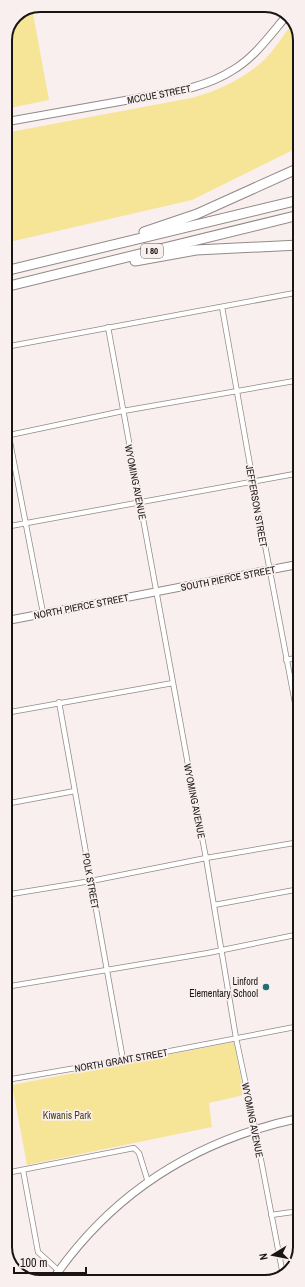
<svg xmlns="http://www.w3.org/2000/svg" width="305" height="1287" font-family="'Archivo Narrow',sans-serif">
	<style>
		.green { fill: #f6e597 }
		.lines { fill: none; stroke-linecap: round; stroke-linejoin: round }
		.minor-casing { stroke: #938a89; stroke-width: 6 }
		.secondary-casing { stroke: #938a89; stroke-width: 9 }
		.motorway-casing { stroke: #938a89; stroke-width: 11 }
		.minor { stroke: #fff; stroke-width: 4.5 }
		.secondary { stroke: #fff; stroke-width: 7 }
		.motorway { stroke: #fff; stroke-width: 9 }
		.poi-dot { fill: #236e73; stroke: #f9efee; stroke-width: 1.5 }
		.labels { text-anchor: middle; stroke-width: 3.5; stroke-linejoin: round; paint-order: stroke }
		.shield { fill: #f9efee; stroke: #5c5655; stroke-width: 1 }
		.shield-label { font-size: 9px; font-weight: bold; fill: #181514 }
		.street-label { font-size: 10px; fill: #181514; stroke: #f9efee }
		.poi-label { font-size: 10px; fill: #181514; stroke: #f9efee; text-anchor: end }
		.park-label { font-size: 10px; fill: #4a411b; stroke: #f9efee }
		.rim { fill: none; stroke: #181514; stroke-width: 2 }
	</style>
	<rect width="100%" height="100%" fill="#f9efee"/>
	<path class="green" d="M 32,8 L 49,100 L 5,109 L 5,40 L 15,15 Z
		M 293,23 L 299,33 L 299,147 L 192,200 L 5,243 L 5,133 L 191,98 C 217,91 241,80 262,62 C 274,51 283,35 293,23 Z
		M 234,1042 L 244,1095 L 209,1103 L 212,1127 L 27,1165 L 12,1085 Z"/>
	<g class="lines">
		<defs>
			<path id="minor" d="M 222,307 L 253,482 L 300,729
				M 108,327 L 189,770 L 206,858 L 236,1038 L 253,1118 L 283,1275
				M 5,347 L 300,292
				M 5,416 L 43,613
				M 5,436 L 123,411 L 300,380
				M 5,527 L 300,473
				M 286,660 L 300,657
				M 59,702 L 123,1060
				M 5,713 L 173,683
				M 5,804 L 75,791
				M 5,895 L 91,881 L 206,858 L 300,842
				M 214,905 L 300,889
				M 5,987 L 208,953 L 300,934
				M 6,1053 L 10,1079
				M 6,1080 L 123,1060 L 300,1026
				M 23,1170 L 38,1252 L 59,1271
				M 6,1173 L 134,1148 L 139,1153 L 148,1182
				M 271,1215 L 300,1211"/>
			<path id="secondary" d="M 5,122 C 46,115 87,107 128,100 C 164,93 202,90 233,70 C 255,57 271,34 288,14
				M 5,621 L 300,564
				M 51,1282 C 111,1193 195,1140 300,1118"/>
			<path id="motorway" d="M 144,232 L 197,214 L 299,168
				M 135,261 L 196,250 L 299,245
				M 5,271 L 299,200
				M 5,287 L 299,215"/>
		</defs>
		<use href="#minor" class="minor-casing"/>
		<use href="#secondary" class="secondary-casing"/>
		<use href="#motorway" class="motorway-casing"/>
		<use href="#minor" class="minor"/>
		<use href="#secondary" class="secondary"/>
		<use href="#motorway" class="motorway"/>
	</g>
	<circle class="poi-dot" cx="266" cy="987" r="4"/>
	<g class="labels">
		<rect class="shield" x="141" y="244" width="22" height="14" rx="3"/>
		<g class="shield-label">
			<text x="152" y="254">I 80</text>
		</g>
		<g class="street-label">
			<text transform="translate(159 94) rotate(-11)" y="4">MCCUE STREET</text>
			<text transform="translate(136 482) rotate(79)" y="4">WYOMING AVENUE</text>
			<text transform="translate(257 506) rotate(80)" y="4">JEFFERSON STREET</text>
			<text transform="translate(228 578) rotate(-11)" y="4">SOUTH PIERCE STREET</text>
			<text transform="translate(81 606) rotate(-11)" y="4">NORTH PIERCE STREET</text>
			<text transform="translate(195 801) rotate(79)" y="4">WYOMING AVENUE</text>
			<text transform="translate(91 881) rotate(80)" y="4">POLK STREET</text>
			<text transform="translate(121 1060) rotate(-10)" y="4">NORTH GRANT STREET</text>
			<text transform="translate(253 1120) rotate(79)" y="4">WYOMING AVENUE</text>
		</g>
		<g class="poi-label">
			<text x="258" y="985">Linford<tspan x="258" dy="12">Elementary School</tspan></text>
		</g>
		<g class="park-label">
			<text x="67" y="1119">Kiwanis Park</text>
		</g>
	</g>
	<path d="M0 0H305V1287H0ZM40 12H265A28 28 0 0 1 293 40V1247A28 28 0 0 1 265 1275H40A28 28 0 0 1 12 1247V40A28 28 0 0 1 40 12Z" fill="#f9efee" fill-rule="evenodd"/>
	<path class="rim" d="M40 12H265A28 28 0 0 1 293 40V1247A28 28 0 0 1 265 1275H40A28 28 0 0 1 12 1247V40A28 28 0 0 1 40 12Z"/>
	<g transform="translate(273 1255) rotate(260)" stroke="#f9efee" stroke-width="3" paint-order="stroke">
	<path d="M0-3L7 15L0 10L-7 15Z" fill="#181514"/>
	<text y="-6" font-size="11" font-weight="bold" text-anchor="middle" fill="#181514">N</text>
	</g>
	<path d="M14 1267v6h72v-6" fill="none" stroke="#181514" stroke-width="2"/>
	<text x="20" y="1267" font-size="12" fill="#181514" stroke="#f9efee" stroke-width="3" paint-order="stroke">100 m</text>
</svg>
